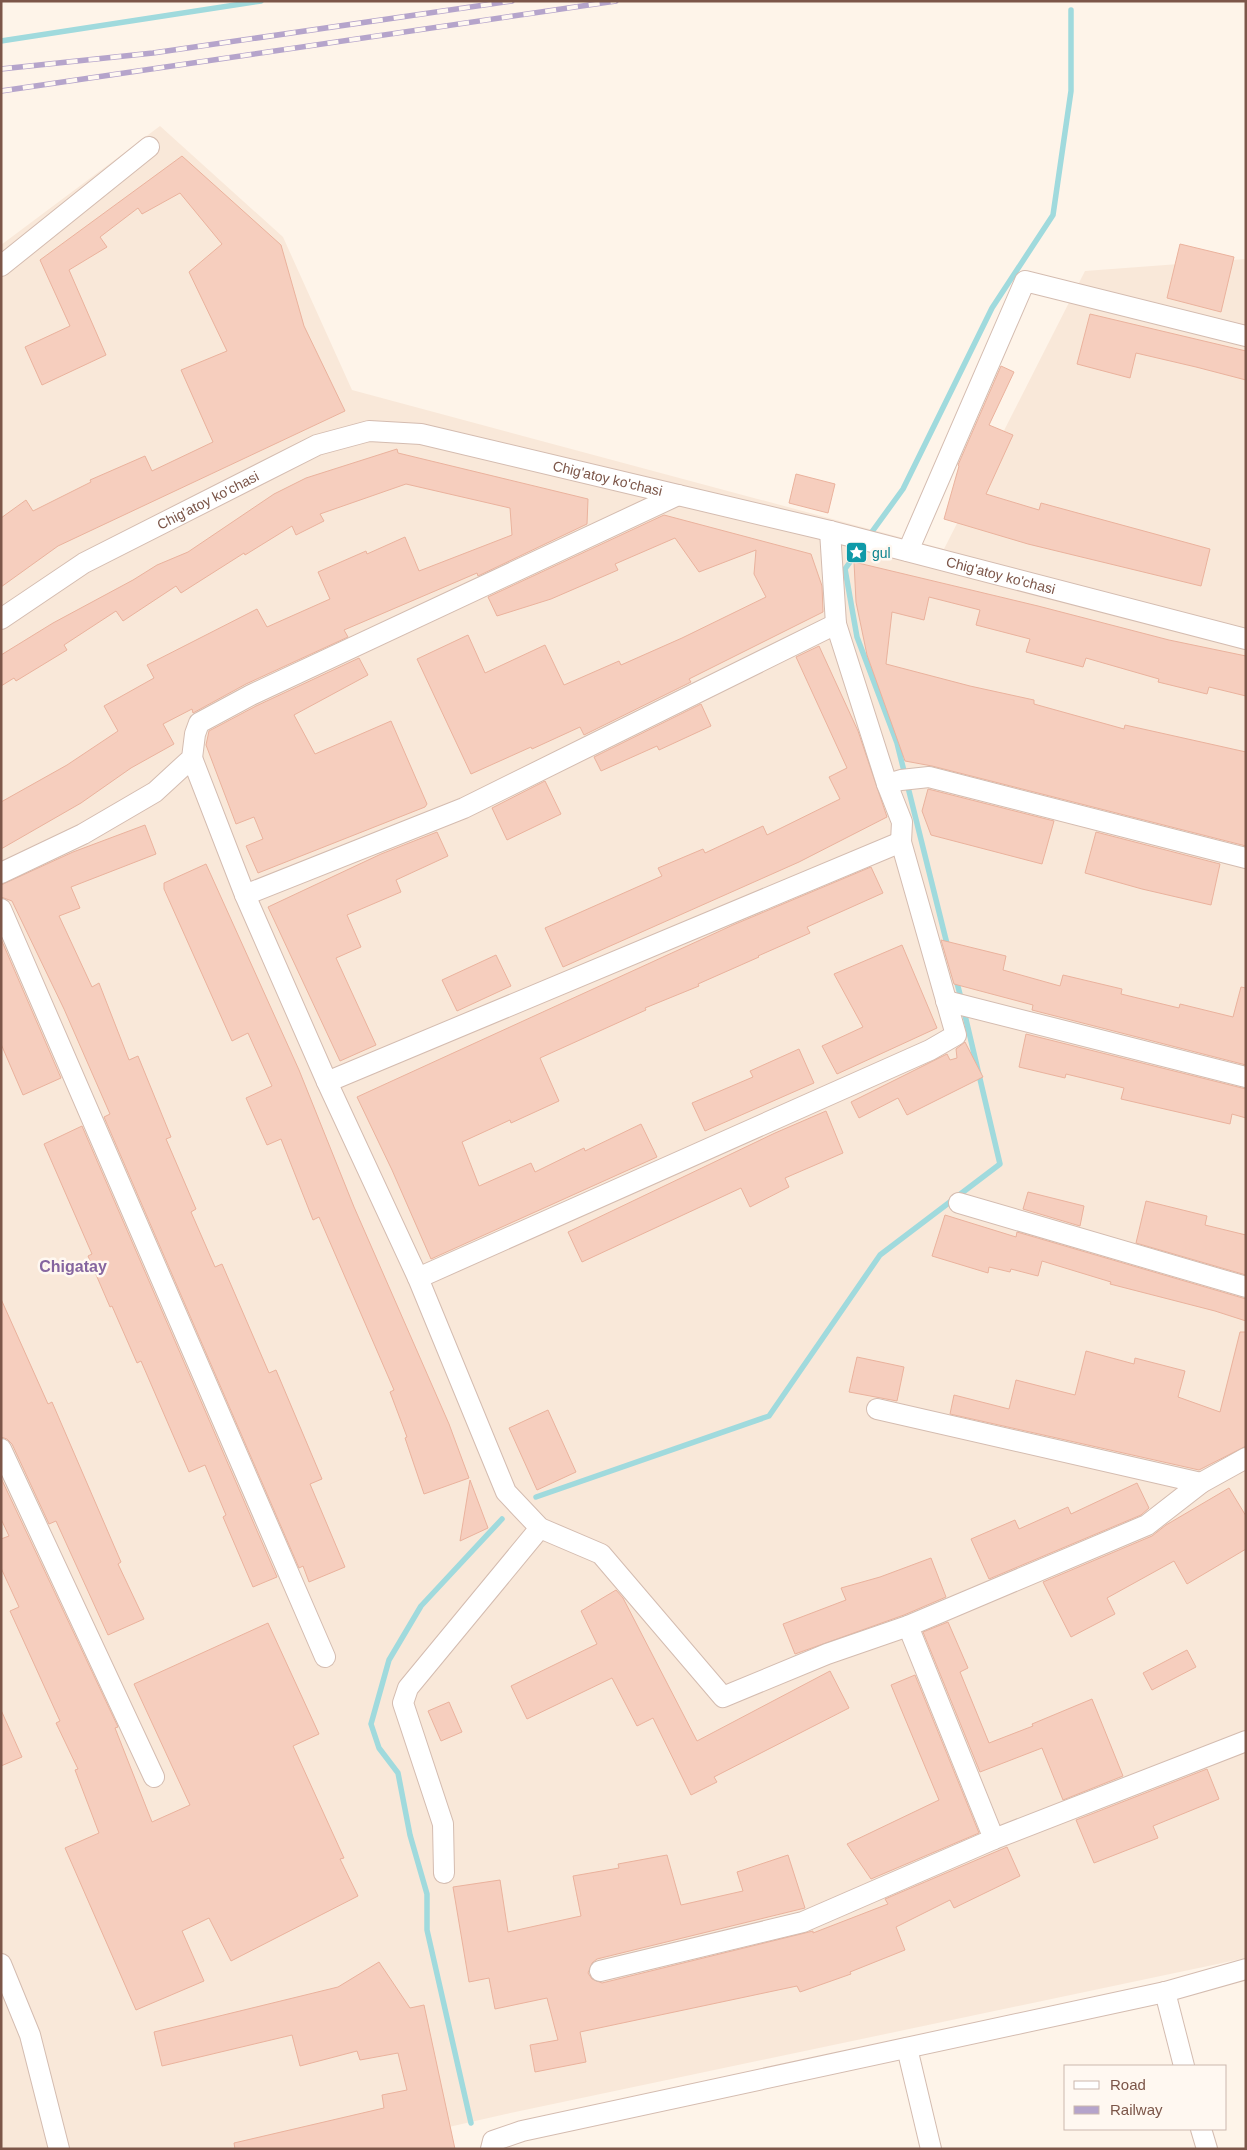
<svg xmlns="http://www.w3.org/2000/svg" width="1247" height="2150" font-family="Arial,sans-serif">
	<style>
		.residential { fill: #f9e8d9 }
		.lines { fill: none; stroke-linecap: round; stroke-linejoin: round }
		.stream { stroke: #a0dadd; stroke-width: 5.5 }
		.building { fill: #f6cebe; stroke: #eab29d }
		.minor-casing { stroke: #d4bcb0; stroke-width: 22 }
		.minor { stroke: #fff; stroke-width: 20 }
		.rail-casing { stroke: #b5a4cb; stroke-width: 5.5 }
		.rail { stroke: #fff8f1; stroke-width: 4; stroke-dasharray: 11; stroke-linecap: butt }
		.labels { text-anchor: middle; stroke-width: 5; stroke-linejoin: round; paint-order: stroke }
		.street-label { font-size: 14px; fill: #7c5649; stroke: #fff8f1 }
		.culture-label { font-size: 14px; fill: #0d838f; stroke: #fff8f1; text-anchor: start }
		.quarter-label { font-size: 16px; font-weight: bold; fill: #85659f; stroke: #fff8f1 }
	</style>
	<rect width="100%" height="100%" fill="#fef4e9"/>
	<path class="residential" d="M 160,126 L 283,237 L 352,390 L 944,549 L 1085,271 L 1246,259 L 1246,1958 L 506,2114 L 352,2149 L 1,2149 L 1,245 Z"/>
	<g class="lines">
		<path class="stream" d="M 1,41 L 261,1
			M 948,948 L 897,743 L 857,637 L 845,569 L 903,489 L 992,308 L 1053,215 L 1071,91 L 1071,10
			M 956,979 L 962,1002
			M 536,1497 L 769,1416 L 880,1255 L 1000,1164 L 964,1011
			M 471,2123 L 427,1930 L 427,1894 L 410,1835 L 398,1773 L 379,1748 L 371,1724 L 389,1660 L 421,1606 L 502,1519"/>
	</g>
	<path class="building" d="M 182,156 L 281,245 L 304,326 L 345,411 L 58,546 L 1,587 L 1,518 L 26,500 L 33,511 L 91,482 L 90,480 L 145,456 L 152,471 L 213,442 L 181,370 L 227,351 L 189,272 L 222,244 L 180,193 L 142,214 L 138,208 L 100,237 L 107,247 L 69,270 L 106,355 L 42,385 L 25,347 L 70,326 L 40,260 Z
		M 1180,244 L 1234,257 L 1221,312 L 1167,298 Z
		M 1090,314 L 1246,351 L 1246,380 L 1196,367 L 1136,353 L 1130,378 L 1077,364 Z
		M 1001,366 L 1014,372 L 989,425 L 1013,435 L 986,494 L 1039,510 L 1041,503 L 1210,549 L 1201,586 L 1028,544 L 944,519 L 959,466 L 958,465 Z
		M 397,449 L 398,453 L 588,499 L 587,524 L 478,576 L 477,573 L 344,630 L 348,637 L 246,684 L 193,713 L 192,709 L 163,724 L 174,744 L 131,768 L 81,803 L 1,849 L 1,802 L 67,765 L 118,731 L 104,706 L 154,678 L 147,665 L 257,609 L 267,627 L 330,599 L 318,572 L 366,551 L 367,554 L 405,537 L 419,571 L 512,535 L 510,508 L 406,484 L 320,514 L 324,521 L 296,535 L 292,526 L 245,555 L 244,553 L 181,593 L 176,586 L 123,621 L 116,611 L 64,645 L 67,650 L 16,681 L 14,678 L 1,686 L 1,655 L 53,623 L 133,580 L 157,565 L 188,552 L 274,494 L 306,478 Z
		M 796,474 L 835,484 L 828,513 L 789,503 Z
		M 664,515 L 811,554 L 822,586 L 823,612 L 689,679 L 691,682 L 584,735 L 580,727 L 532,749 L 531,747 L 471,774 L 417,659 L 468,635 L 485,673 L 545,645 L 564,685 L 619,661 L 621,665 L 682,638 L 766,597 L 754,574 L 756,550 L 699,572 L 675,538 L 615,564 L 618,570 L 551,599 L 497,616 L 488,597 Z
		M 854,562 L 1038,606 L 1169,640 L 1246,656 L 1246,696 L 1209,687 L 1207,694 L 1158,682 L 1159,679 L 1086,658 L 1083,667 L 1026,652 L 1030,639 L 976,625 L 980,610 L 929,597 L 924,620 L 892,612 L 886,664 L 970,686 L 1034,700 L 1034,704 L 1124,729 L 1125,725 L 1246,752 L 1246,846 L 932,766 L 905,761 L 867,655 L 856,602 Z
		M 819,646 L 858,731 L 887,817 L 799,862 L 563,967 L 545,928 L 662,876 L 658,868 L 703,849 L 705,853 L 763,826 L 767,835 L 840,799 L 829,777 L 847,768 L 796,657 Z
		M 359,658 L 368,675 L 294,715 L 315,754 L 391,721 L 427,804 L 425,807 L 258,873 L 246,846 L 263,839 L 254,817 L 236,824 L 206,745 L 209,731 L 256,706 Z
		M 701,704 L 711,726 L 659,750 L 657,746 L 601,771 L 594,757 Z
		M 545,781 L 561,814 L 507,840 L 492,808 Z
		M 928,789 L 1054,821 L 1042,864 L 931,835 L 922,811 Z
		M 145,825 L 156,854 L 71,887 L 80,908 L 59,916 L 92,987 L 99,983 L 129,1060 L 138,1056 L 171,1137 L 166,1139 L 196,1209 L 191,1212 L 215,1267 L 222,1264 L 269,1373 L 276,1370 L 322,1479 L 310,1484 L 345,1567 L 309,1582 L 303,1566 L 299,1568 L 104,1117 L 110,1114 L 64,1009 L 12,901 L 1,897 L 1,885 L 73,852 Z
		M 437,832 L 448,856 L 396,880 L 401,892 L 347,915 L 361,947 L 336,958 L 376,1045 L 340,1061 L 268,907 L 381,854 Z
		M 1096,832 L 1220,864 L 1211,905 L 1142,889 L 1085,873 Z
		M 206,864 L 299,1070 L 354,1207 L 449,1424 L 469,1478 L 424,1494 L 405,1438 L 407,1437 L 390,1392 L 394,1390 L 319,1217 L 313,1220 L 281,1139 L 267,1145 L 246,1098 L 272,1086 L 248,1033 L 232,1041 L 164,889 L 164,883 Z
		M 871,867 L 883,893 L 807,927 L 810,933 L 758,956 L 759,957 L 698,984 L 699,986 L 645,1008 L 646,1010 L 540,1058 L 559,1101 L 511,1123 L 510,1120 L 462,1142 L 479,1186 L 531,1163 L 535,1172 L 584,1148 L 585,1151 L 641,1124 L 657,1157 L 431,1259 L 392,1170 L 357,1097 L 733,925 Z
		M 1,939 L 61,1078 L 23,1095 L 1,1044 Z
		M 941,940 L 1006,956 L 1003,970 L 1060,986 L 1063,975 L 1122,989 L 1121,994 L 1179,1008 L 1180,1004 L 1233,1017 L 1241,987 L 1246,988 L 1246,1065 L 1032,1010 L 1033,1005 L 954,984 Z
		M 902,945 L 937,1028 L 837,1074 L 822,1046 L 863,1027 L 834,974 Z
		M 496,955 L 511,986 L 457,1011 L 442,980 Z
		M 1026,1034 L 1246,1089 L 1246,1118 L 1232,1114 L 1230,1124 L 1121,1099 L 1124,1088 L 1066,1074 L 1065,1078 L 1019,1067 Z
		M 965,1042 L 983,1077 L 907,1115 L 898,1098 L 859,1118 L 851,1102 L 947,1054 L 950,1060 L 957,1058 L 956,1049 Z
		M 799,1049 L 814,1083 L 705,1131 L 692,1103 L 753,1077 L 750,1071 Z
		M 826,1111 L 843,1153 L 785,1178 L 789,1187 L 750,1207 L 741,1188 L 582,1262 L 568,1232 L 775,1133 Z
		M 82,1126 L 277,1577 L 253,1587 L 223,1517 L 226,1515 L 205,1465 L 189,1472 L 141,1361 L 137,1363 L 112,1306 L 110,1307 L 88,1256 L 92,1254 L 44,1144 Z
		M 1028,1192 L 1084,1206 L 1080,1226 L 1023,1209 Z
		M 1146,1201 L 1207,1216 L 1205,1225 L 1246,1235 L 1246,1275 L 1136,1243 Z
		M 945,1215 L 1016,1237 L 1017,1232 L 1246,1299 L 1246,1321 L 1215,1311 L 1110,1284 L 1111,1282 L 1042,1261 L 1038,1276 L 1011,1269 L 1010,1272 L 989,1267 L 988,1273 L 932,1256 Z
		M 1,1299 L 48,1404 L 52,1402 L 121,1562 L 118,1564 L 144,1619 L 108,1635 L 56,1521 L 49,1524 L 12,1444 L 7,1439 L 1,1437 Z
		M 1240,1332 L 1246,1332 L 1246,1446 L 1199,1470 L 950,1414 L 954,1395 L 1009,1409 L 1016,1380 L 1075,1395 L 1086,1351 L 1134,1364 L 1135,1358 L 1185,1371 L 1178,1397 L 1220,1412 Z
		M 857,1357 L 904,1367 L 897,1401 L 849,1392 Z
		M 548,1410 L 576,1472 L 537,1490 L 509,1428 Z
		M 1,1478 L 118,1727 L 115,1728 L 152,1822 L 190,1805 L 134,1684 L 268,1623 L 319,1734 L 293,1746 L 344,1858 L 340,1859 L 358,1896 L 231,1961 L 209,1918 L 182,1931 L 204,1981 L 136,2010 L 65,1848 L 99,1833 L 75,1770 L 78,1769 L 56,1723 L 60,1721 L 10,1611 L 19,1607 L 1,1568 L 1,1539 L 9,1536 L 1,1519 Z
		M 470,1480 L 488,1528 L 460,1541 Z
		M 1137,1483 L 1149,1508 L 1141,1515 L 989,1579 L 971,1539 L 1015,1520 L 1019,1529 L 1068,1507 L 1071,1514 Z
		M 1229,1488 L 1246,1516 L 1246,1549 L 1187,1584 L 1174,1561 L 1107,1598 L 1115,1614 L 1071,1637 L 1043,1582 L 1152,1536 L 1166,1525 Z
		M 931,1558 L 946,1597 L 904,1615 L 795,1654 L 783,1624 L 846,1600 L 841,1588 L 880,1577 Z
		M 616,1590 L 623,1598 L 697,1741 L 830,1671 L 849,1708 L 714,1777 L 717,1782 L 691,1795 L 653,1718 L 637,1726 L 612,1678 L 527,1719 L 511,1686 L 597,1644 L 581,1611 Z
		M 948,1622 L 968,1668 L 960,1672 L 989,1743 L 1033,1726 L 1032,1724 L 1092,1699 L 1123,1776 L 1063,1800 L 1042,1748 L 980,1772 L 923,1632 Z
		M 1187,1650 L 1196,1667 L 1152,1690 L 1143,1673 Z
		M 915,1675 L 979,1833 L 871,1879 L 847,1844 L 939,1800 L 891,1685 Z
		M 449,1702 L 462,1732 L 441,1741 L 428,1711 Z
		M 1,1710 L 22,1757 L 1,1766 Z
		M 1207,1769 L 1219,1799 L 1153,1826 L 1158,1838 L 1094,1863 L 1076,1820 Z
		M 1007,1847 L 1020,1876 L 954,1908 L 950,1900 L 896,1927 L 905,1950 L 850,1972 L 851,1974 L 800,1992 L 797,1986 L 580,2032 L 586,2062 L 535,2072 L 530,2045 L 558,2040 L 547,1998 L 495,2009 L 489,1978 L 469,1982 L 453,1887 L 500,1880 L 508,1932 L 581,1916 L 573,1876 L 619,1868 L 618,1864 L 667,1855 L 681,1905 L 743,1891 L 737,1872 L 788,1855 L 805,1908 L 597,1959 L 592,1963 L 588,1973 L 592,1979 L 602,1983 L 813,1931 L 813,1933 L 888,1904 L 885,1899 Z
		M 379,1962 L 410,2008 L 424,2005 L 455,2149 L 235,2149 L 234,2143 L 384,2108 L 382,2095 L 407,2090 L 398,2053 L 360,2060 L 357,2051 L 300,2066 L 292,2035 L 162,2066 L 154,2032 L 338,1987 Z"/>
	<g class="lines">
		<defs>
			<g id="minor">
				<path d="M 1,266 L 149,147"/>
				<path d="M 908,551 L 1025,281 L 1246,336"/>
				<path id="s1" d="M 1,619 L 84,563 L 317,445 L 369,431 L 421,434 L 678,495 L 830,531 L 1246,639"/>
				<path d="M 192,758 L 245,895 L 327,1082 L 418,1278 L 506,1492 L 540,1528 L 601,1554 L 723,1697 L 827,1654 L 908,1626 L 1147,1525 L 1201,1483 L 1246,1458"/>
				<path d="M 887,784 L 901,780 L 929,777 L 1246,858"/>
				<path d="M 1,873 L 83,834 L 155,792 L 192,758 L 195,734 L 199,723 L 251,695 L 678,495"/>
				<path d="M 245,895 L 464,808 L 836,624"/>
				<path d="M 1,909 L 325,1657"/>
				<path d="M 946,1001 L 1246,1077"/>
				<path d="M 327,1082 L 901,842"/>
				<path d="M 959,1203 L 1246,1287"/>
				<path d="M 418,1278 L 930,1050 L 956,1035 L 901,842 L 902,822 L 887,784 L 836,624 L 830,531"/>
				<path d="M 877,1409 L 1201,1483"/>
				<path d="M 1,1449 L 154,1777"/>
				<path d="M 908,1626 L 994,1839"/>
				<path d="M 444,1873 L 443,1824 L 403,1703 L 408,1688 L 540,1528"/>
				<path d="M 1,1964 L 30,2035 L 59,2149"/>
				<path d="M 600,1971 L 803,1922 L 994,1839 L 1246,1741"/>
				<path d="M 1165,1992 L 1184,2066"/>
				<path d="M 907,2048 L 931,2149"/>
				<path d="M 1201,2129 L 1207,2149"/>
				<path d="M 491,2149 L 493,2141 L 522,2131 L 1165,1992 L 1246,1969"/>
			</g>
		</defs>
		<use href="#minor" class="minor-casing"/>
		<use href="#minor" class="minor"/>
		<defs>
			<path id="rail" d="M 1,69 L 153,53 L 512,1
				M 1,91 L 616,1"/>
		</defs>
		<use href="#rail" class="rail-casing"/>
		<use href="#rail" class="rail"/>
	</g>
	<defs>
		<symbol id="sight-square" viewBox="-11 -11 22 22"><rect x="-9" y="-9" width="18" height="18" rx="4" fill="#0f9aa8" stroke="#fff8f1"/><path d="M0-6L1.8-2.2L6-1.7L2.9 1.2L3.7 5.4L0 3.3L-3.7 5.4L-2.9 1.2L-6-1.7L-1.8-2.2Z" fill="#fff"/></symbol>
	</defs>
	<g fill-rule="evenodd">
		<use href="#sight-square" x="844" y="540" width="25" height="25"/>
	</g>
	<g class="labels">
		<g class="street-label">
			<text dy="5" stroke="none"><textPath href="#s1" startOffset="659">Chig'atoy ko'chasi</textPath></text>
			<text dy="5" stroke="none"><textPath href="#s1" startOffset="239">Chig'atoy ko'chasi</textPath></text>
			<text dy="5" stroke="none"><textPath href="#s1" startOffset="1064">Chig'atoy ko'chasi</textPath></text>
		</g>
		<g class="culture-label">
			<text x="872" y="558">gul</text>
		</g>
		<g class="quarter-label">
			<text x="73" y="1272">Chigatay</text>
		</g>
	</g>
	<rect width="1247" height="2150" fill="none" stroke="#7c5649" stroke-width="5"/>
	<rect x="1064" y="2065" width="162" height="65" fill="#fff8f1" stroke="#cbb7ae"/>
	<rect x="1074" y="2081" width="25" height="8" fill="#ffffff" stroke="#cbb7ae"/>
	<text x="1110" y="2090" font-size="15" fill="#7c5649">Road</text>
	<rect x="1074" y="2106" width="25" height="8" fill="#b5a4cb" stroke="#cbb7ae"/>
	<text x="1110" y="2115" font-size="15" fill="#7c5649">Railway</text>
</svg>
